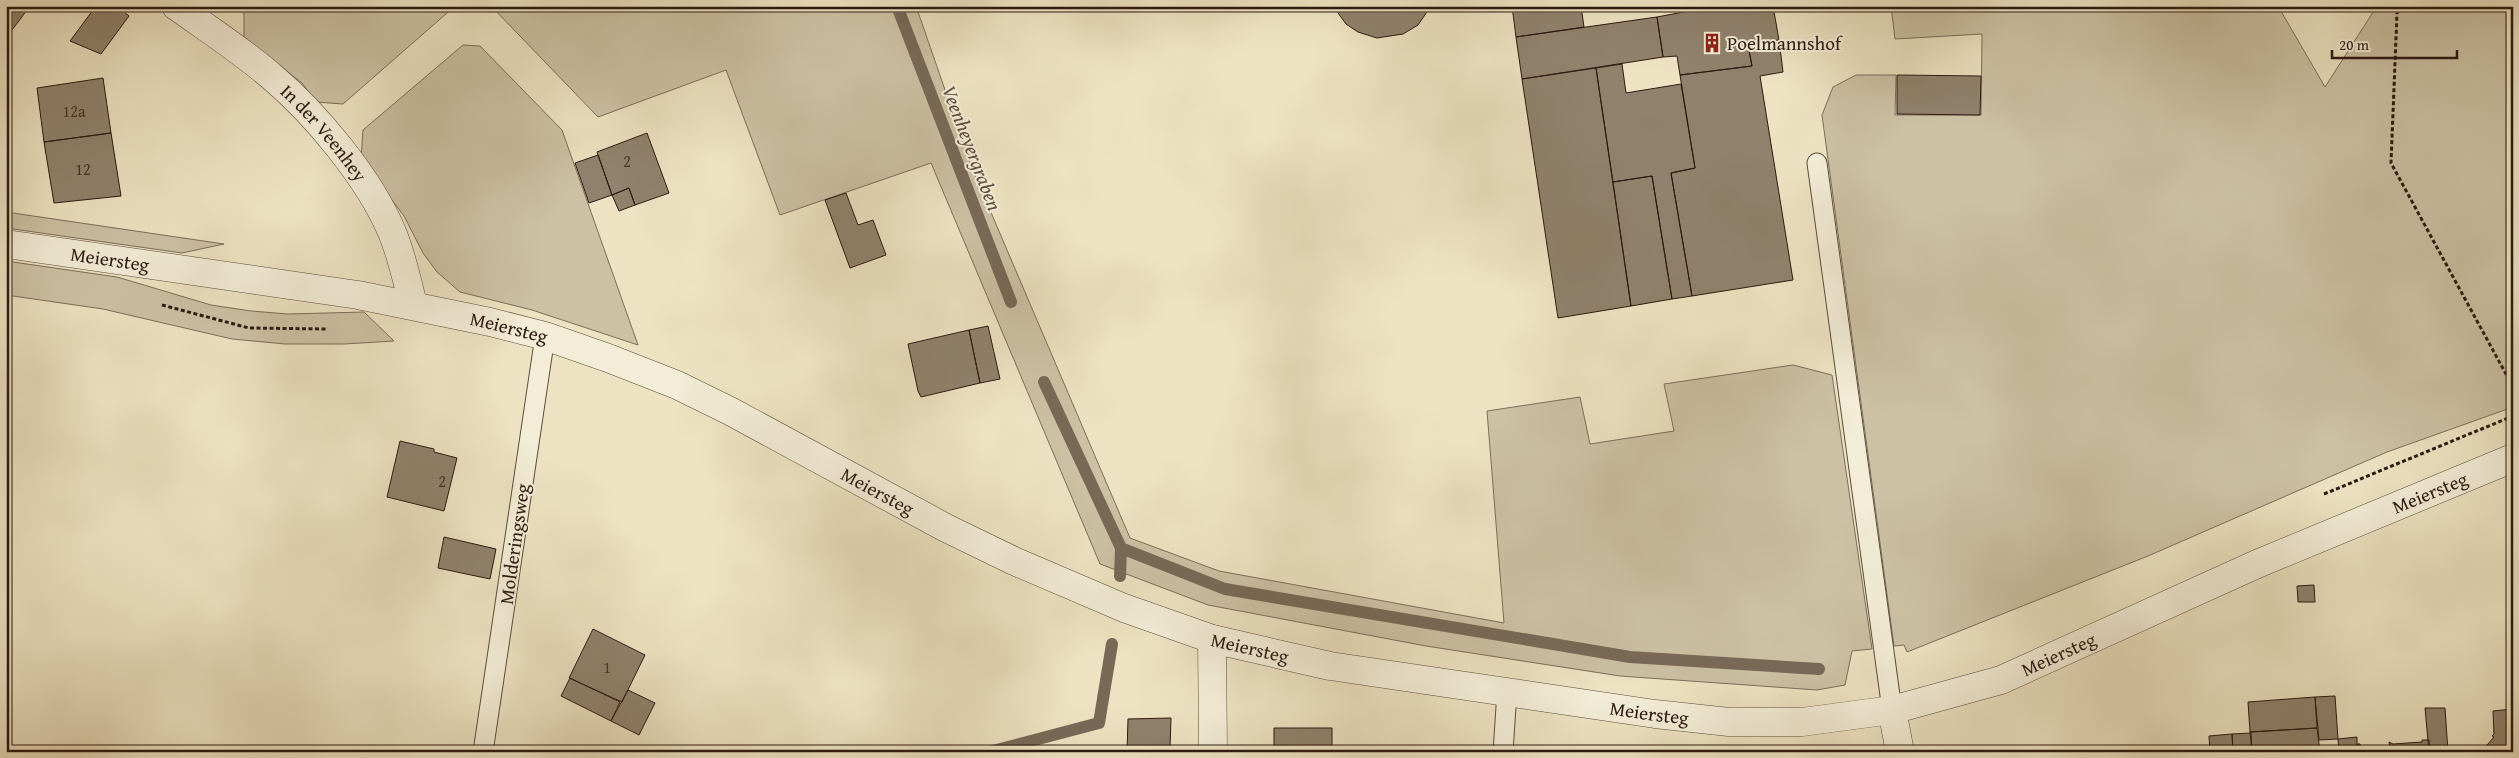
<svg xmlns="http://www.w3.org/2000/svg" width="2519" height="758" font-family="'Gentium Book Plus',serif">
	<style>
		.green { fill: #ccc1a4; stroke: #7c6d5a }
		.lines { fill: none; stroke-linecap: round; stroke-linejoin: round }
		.stream { stroke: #786957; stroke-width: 12 }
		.building { fill: #90826d; stroke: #2c1911 }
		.service-casing { stroke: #5c4c3d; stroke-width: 21 }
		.minor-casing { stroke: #5c4c3d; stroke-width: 29 }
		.tertiary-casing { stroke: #5c4c3d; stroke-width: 29 }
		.path { stroke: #2c1911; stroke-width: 3; stroke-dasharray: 4 2.5; stroke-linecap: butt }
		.service { stroke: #f3edd7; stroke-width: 19 }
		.minor { stroke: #f3edd7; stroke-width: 28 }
		.tertiary { stroke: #f3edd7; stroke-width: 28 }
		.labels { text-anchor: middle; stroke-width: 4; stroke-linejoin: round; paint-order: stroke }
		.number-label { font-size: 16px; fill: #453328 }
		.poi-label { font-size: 19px; fill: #2c1911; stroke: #f3edd7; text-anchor: start }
		.street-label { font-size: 19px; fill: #2c1911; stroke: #f3edd7 }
		.water-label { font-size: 20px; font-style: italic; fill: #5f4e40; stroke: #f3edd7 }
	</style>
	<rect width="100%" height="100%" fill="#ede3c2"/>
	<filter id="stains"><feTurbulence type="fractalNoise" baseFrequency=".004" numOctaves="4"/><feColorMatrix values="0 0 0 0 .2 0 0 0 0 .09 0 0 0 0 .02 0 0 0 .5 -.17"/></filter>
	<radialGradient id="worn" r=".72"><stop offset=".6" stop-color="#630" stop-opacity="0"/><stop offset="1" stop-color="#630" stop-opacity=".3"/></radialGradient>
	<path class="green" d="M 244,6 L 455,6 L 343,104 L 316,102 L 302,83 L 244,38 Z
		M 491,6 L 916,6 L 972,168 L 1130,538 L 1219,571 L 1504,623 L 1487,411 L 1580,397 L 1590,444 L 1674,431 L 1664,384 L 1793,365 L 1832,375 L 1872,649 L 1852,651 L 1845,685 L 1817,690 L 1620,676 L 1426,646 L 1208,605 L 1100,564 L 931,163 L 780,215 L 726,70 L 598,117 Z
		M 1891,6 L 2278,6 L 2325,87 L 2377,6 L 2513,6 L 2513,407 L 2387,452 L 2148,556 L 1907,652 L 1904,645 L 1894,646 L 1822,115 L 1833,87 L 1856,75 L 1896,75 L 1895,115 L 1981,115 L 1982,34 L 1895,39 Z
		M 463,45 L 480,46 L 562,130 L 638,345 L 532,310 L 460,292 L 437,272 L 423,253 L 404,216 L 361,159 L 363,130 Z
		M 6,212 L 224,244 L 182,253 L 6,228 Z
		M 6,261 L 117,277 L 211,305 L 251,311 L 288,314 L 364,312 L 394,341 L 344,344 L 285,344 L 232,339 L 103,309 L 6,295 Z"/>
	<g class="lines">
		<path class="stream" d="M 897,6 L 1011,302
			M 1044,382 L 1121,548 L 1120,576
			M 1121,548 L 1225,589 L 1630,657 L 1819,669
			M 989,752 L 1099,723 L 1112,644"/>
	</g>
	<path class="building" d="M 6,6 L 30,6 L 6,38 Z
		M 96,6 L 117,6 L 129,16 L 101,54 L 70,41 Z
		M 1333,6 L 1431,6 L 1418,25 L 1403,34 L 1377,38 L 1358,32 L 1346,24 Z
		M 1512,6 L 1581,6 L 1584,27 L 1516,37 Z
		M 1716,6 L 1773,6 L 1779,40 L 1748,45 L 1752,66 L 1680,75 L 1677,56 L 1663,57 L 1657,17 Z
		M 1657,17 L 1663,57 L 1522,79 L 1516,37 Z
		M 1779,40 L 1783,72 L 1760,76 L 1793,280 L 1692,296 L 1671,173 L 1695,168 L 1680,75 L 1752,66 L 1748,45 Z
		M 1622,64 L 1626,93 L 1681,84 L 1695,168 L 1671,173 L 1692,296 L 1672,299 L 1652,176 L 1613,182 L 1596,68 Z
		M 1596,68 L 1631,306 L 1558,318 L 1522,79 Z
		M 1897,75 L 1981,76 L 1980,115 L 1897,114 Z
		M 103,78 L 111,133 L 44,142 L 37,88 Z
		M 111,133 L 121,196 L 54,203 L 44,142 Z
		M 647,133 L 669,193 L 635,205 L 629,188 L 612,195 L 597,152 Z
		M 598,155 L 612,195 L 589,203 L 575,163 Z
		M 1652,176 L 1672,299 L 1631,306 L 1613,182 Z
		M 629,188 L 635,205 L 619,211 L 612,195 Z
		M 846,193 L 858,225 L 873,220 L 886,255 L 850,268 L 825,200 Z
		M 988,326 L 1000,379 L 980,383 L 969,330 Z
		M 969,330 L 980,383 L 921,397 L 918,391 L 908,344 Z
		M 400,441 L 434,449 L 434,452 L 457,458 L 444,511 L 387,497 Z
		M 444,537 L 496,549 L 490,579 L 438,568 Z
		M 2314,585 L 2315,602 L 2298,602 L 2297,586 Z
		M 593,629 L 645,655 L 622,702 L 569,678 Z
		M 570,678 L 620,702 L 611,721 L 561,696 Z
		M 628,690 L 655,703 L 639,735 L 611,721 Z
		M 2335,696 L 2338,739 L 2319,740 L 2315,697 Z
		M 2315,697 L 2317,728 L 2250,732 L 2248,702 Z
		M 2425,708 L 2445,708 L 2448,752 L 2429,752 Z
		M 2513,709 L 2513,752 L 2481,752 L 2494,737 L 2492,736 L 2494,734 L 2493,711 Z
		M 1171,718 L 1170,748 L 1141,748 L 1141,752 L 1127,752 L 1128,719 Z
		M 1274,728 L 1332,728 L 1332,752 L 1274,752 Z
		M 2317,728 L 2320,752 L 2252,752 L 2250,732 Z
		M 2251,733 L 2252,752 L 2233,752 L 2232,734 Z
		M 2232,734 L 2233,752 L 2210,752 L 2209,736 Z
		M 2357,737 L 2357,752 L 2339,752 L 2338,739 Z
		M 2422,740 L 2429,740 L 2429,752 L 2357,752 L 2357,744 L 2360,744 L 2361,750 L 2390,749 L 2389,742 L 2393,744 L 2422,742 Z"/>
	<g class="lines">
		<defs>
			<path id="service" d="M 1817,163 L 1892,710
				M 483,752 L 545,336
				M 1503,752 L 1507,692"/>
			<g id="minor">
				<path id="s1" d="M 176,6 C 208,29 242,51 271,76 C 316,114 369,178 392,232 C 402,256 407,280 413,305"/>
				<path d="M 1212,639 L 1213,752"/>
				<path d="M 1892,710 L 1900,752"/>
			</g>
			<g id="tertiary">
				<path id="s2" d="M 6,244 L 358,295 L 490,322 L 545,336 L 608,358 L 677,385 L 730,411 L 946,528 L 1014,561 L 1124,608 L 1212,639 L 1330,666 L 1655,714 L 1729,722 L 1802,722 L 1892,710 L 2001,680 L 2257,564 L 2513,458"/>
			</g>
		</defs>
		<use href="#service" class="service-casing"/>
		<use href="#minor" class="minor-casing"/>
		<use href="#tertiary" class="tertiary-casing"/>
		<path class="path" d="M 2403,6 L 2397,13 L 2391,163 L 2513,387
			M 162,305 L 249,328 L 328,329
			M 2324,494 L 2513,416"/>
		<use href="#service" class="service"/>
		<use href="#minor" class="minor"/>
		<use href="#tertiary" class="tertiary"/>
	</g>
	<defs>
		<symbol id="building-bare" viewBox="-9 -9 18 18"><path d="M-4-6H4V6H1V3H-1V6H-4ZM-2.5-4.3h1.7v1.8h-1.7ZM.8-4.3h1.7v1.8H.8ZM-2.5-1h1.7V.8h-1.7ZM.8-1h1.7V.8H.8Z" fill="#8f2418" stroke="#f3edd7" stroke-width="2.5" paint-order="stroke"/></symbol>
	</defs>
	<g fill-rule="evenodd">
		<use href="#building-bare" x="1698" y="29" width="28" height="28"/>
	</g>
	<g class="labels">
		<g class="number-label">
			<text x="74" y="117">12a</text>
			<text x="627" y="167">2</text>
			<text x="83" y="175">12</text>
			<text x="442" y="487">2</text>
			<text x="607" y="673">1</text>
		</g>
		<g class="poi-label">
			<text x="1727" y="50">Poelmannshof</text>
		</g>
		<g class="street-label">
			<text dy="7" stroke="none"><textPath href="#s1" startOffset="196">In der Veenhey</textPath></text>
			<text dy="7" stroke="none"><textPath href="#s2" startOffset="105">Meiersteg</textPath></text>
			<text dy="7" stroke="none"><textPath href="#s2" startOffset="510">Meiersteg</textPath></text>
			<text dy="7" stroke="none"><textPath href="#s2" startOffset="915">Meiersteg</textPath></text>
			<text dy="7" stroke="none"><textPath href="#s2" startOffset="2550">Meiersteg</textPath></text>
			<text transform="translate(514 544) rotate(-82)" y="7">Molderingsweg</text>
			<text dy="7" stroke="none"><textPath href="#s2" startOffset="1320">Meiersteg</textPath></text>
			<text dy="7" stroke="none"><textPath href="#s2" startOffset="2145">Meiersteg</textPath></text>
			<text dy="7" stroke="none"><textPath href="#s2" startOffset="1725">Meiersteg</textPath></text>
		</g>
		<g class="water-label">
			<text transform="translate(972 148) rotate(69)" y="7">Veenheyergraben</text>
		</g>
	</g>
	<rect width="2519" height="758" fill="none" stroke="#ede3c2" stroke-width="25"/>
	<rect x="8" y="8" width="2504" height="743" fill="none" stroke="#2c1911" stroke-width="2.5"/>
	<rect x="12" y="12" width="2494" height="733" fill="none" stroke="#2c1911"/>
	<path d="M2332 50v8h125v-8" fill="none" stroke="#2c1911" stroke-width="2.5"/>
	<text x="2339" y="50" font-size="15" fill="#2c1911" stroke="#f3edd7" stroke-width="4" paint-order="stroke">20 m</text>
	<rect width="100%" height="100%" filter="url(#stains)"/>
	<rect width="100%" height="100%" fill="url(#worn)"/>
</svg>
